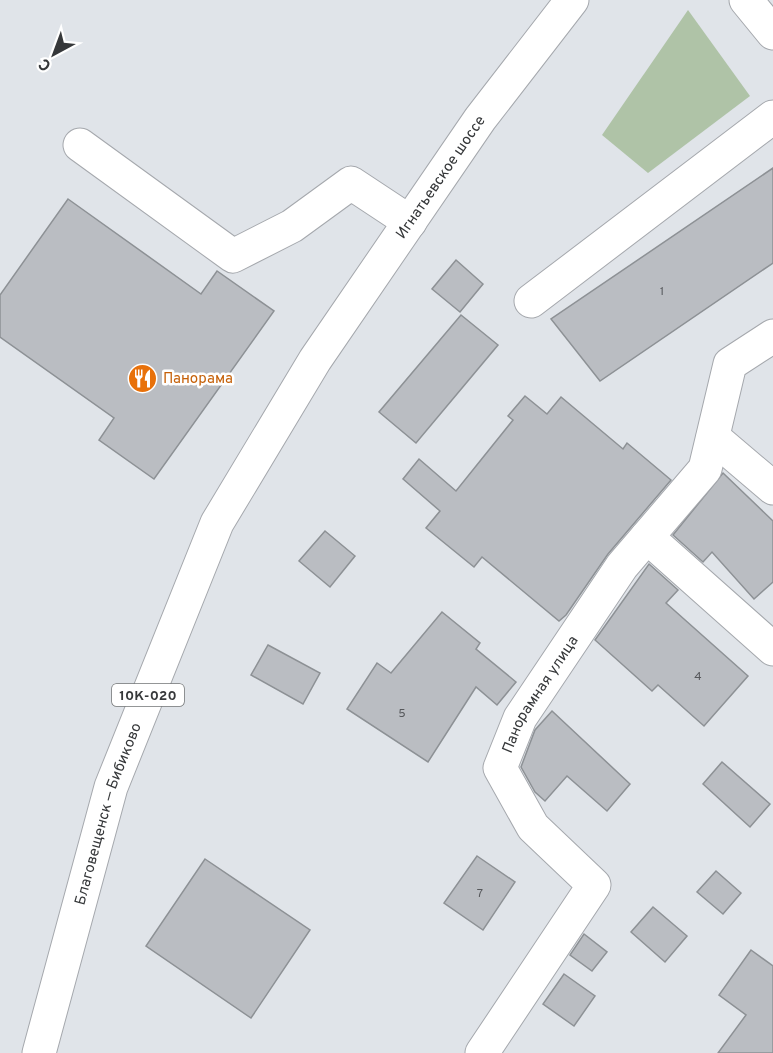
<svg xmlns="http://www.w3.org/2000/svg" width="773" height="1053" font-family="Overpass,sans-serif">
	<style>
		.green { fill: #afc3a7 }
		.building { fill: #babdc2; stroke: #8d9195; stroke-width: 1.5 }
		.lines { fill: none; stroke-linecap: round; stroke-linejoin: round }
		.minor-casing { stroke: #a5a8ad; stroke-width: 35 }
		.major-casing { stroke: #a5a8ad; stroke-width: 35 }
		.minor { stroke: #fff; stroke-width: 33 }
		.major { stroke: #fff; stroke-width: 33 }
		.labels { text-anchor: middle; stroke-width: 5; stroke-linejoin: round; paint-order: stroke }
		.number-label { font-size: 12px; fill: #57595c }
		.shield { fill: #fff; stroke: #727475; stroke-width: 1.5 }
		.shield-label { font-size: 14px; font-weight: bold; fill: #36383a }
		.street-label { font-size: 15px; fill: #36383a; stroke: #fff }
		.food-label { font-size: 15px; fill: #c56008; stroke: #fff; text-anchor: start }
	</style>
	<rect width="100%" height="100%" fill="#e0e4e9"/>
	<path class="green" d="M 688,10 L 750,96 L 648,173 L 602,135 Z"/>
	<path class="building" d="M 773,168 L 773,263 L 600,381 L 551,319 Z
		M 68,199 L 201,294 L 217,271 L 274,311 L 154,479 L 99,440 L 114,418 L 0,337 L 0,295 Z
		M 456,260 L 483,284 L 460,312 L 432,289 Z
		M 461,315 L 498,345 L 416,443 L 379,412 Z
		M 525,396 L 547,414 L 561,397 L 623,449 L 627,443 L 671,480 L 608,554 L 566,615 L 559,621 L 482,557 L 474,567 L 426,528 L 440,511 L 403,479 L 419,459 L 456,491 L 513,420 L 508,416 Z
		M 723,473 L 773,521 L 773,582 L 754,599 L 712,552 L 703,562 L 673,535 Z
		M 325,531 L 355,556 L 330,587 L 299,561 Z
		M 649,564 L 678,590 L 666,603 L 748,676 L 704,726 L 658,685 L 652,691 L 595,640 Z
		M 442,612 L 480,643 L 476,649 L 516,682 L 497,705 L 476,687 L 428,762 L 347,709 L 377,663 L 391,673 Z
		M 268,645 L 320,673 L 303,704 L 251,675 Z
		M 552,711 L 630,784 L 607,811 L 567,776 L 545,801 L 535,792 L 521,767 L 535,730 Z
		M 722,762 L 770,804 L 750,827 L 703,784 Z
		M 477,856 L 515,882 L 483,930 L 444,903 Z
		M 205,859 L 310,930 L 251,1018 L 146,946 Z
		M 716,871 L 741,893 L 723,914 L 697,892 Z
		M 653,907 L 687,936 L 665,962 L 631,932 Z
		M 584,934 L 607,952 L 592,971 L 570,955 Z
		M 751,950 L 773,966 L 773,1053 L 718,1053 L 746,1015 L 719,995 Z
		M 564,974 L 595,996 L 574,1026 L 543,1004 Z"/>
	<g class="lines">
		<defs>
			<g id="minor">
				<path d="M 746,0 L 773,33"/>
				<path d="M 80,145 L 233,256 L 292,226 L 351,183 L 410,222"/>
				<path d="M 531,301 L 773,117"/>
				<path d="M 713,437 L 773,488"/>
				<path d="M 647,537 L 773,649"/>
				<path id="s1" d="M 482,1053 L 594,885 L 533,827 L 500,768 L 520,718 L 622,566 L 705,469 L 730,364 L 773,336"/>
			</g>
			<g id="major">
				<path id="s2" d="M 39,1053 L 111,787 L 217,523 L 315,360 L 480,119 L 572,0"/>
			</g>
		</defs>
		<use href="#minor" class="minor-casing"/>
		<use href="#major" class="major-casing"/>
		<use href="#minor" class="minor"/>
		<use href="#major" class="major"/>
	</g>
	<defs>
		<symbol id="restaurant-disc" viewBox="-11 -11 22 22"><circle r="9.5" fill="#e8710a" stroke="#fff"/><path d="M-5-6h1v4h1v-4h1v4h1v-4h1v5L-1.5 .5V6h-2V.5L-5-1ZM5-6V6H3V1.5H1.5Q1.5-4 5-6Z" fill="#fff"/></symbol>
	</defs>
	<g fill-rule="evenodd">
		<use href="#restaurant-disc" x="126" y="362" width="33" height="33"/>
	</g>
	<g class="labels">
		<g class="number-label">
			<text x="662" y="295">1</text>
			<text x="698" y="680">4</text>
			<text x="402" y="717">5</text>
			<text x="480" y="897">7</text>
		</g>
		<rect class="shield" x="112" y="684" width="72" height="22" rx="4.5"/>
		<g class="shield-label">
			<text x="148" y="700">10К-020</text>
		</g>
		<g class="street-label">
			<text dy="5" stroke="none"><textPath href="#s2" startOffset="972">Игнатьевское шоссе</textPath></text>
			<text dy="5" stroke="none"><textPath href="#s1" startOffset="438">Панорамная улица</textPath></text>
			<text dy="5" stroke="none"><textPath href="#s2" startOffset="249">Благовещенск — Бибиково</textPath></text>
		</g>
		<g class="food-label">
			<text x="163" y="383">Панорама</text>
		</g>
	</g>
	<g transform="translate(54 54) rotate(221)" stroke="#ffffff" stroke-width="4.5" paint-order="stroke">
	<path d="M0-4.5L10 22L0 15L-10 22Z" fill="#36383a"/>
	<text y="-9" font-size="16" font-weight="bold" text-anchor="middle" fill="#36383a">С</text>
	</g>
</svg>
